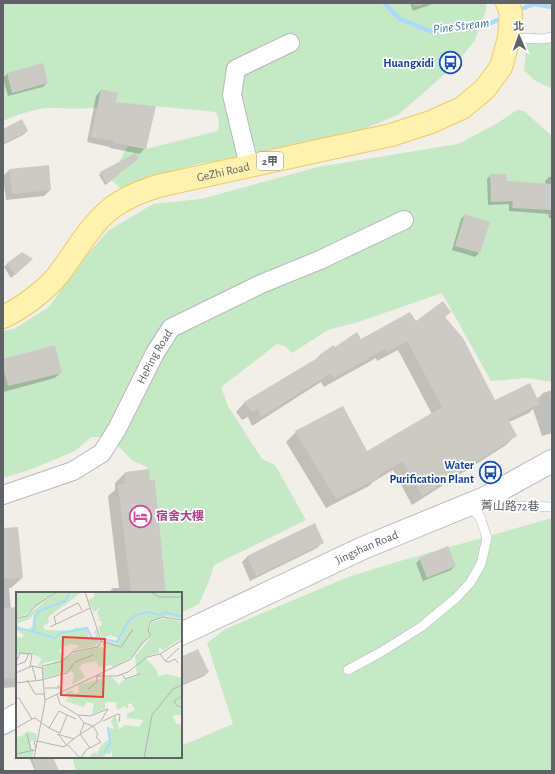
<svg xmlns="http://www.w3.org/2000/svg" width="555" height="774" font-family="'Alegreya Sans','Noto Sans TC',sans-serif">
	<style>
		.green { fill: #c5e8c5 }
		.shadow { fill: #0003 }
		.lines { fill: none; stroke-linecap: round; stroke-linejoin: round }
		.stream { stroke: #aadaff; stroke-width: 4.5 }
		.building { fill: #cccac5 }
		.lane-casing { stroke: #b5b8bc; stroke-width: 10 }
		.street-casing { stroke: #b5b8bc; stroke-width: 20 }
		.secondary-casing { stroke: #b6babf; stroke-width: 24 }
		.primary-casing { stroke: #f2c960; stroke-width: 24 }
		.lane { stroke: #fff; stroke-width: 9 }
		.street { stroke: #fff; stroke-width: 18 }
		.secondary { stroke: #fff; stroke-width: 22 }
		.primary { stroke: #fff2af; stroke-width: 22 }
		.labels { text-anchor: middle; stroke-width: 3.5; stroke-linejoin: round; paint-order: stroke }
		.shield { fill: #fff; stroke: #8f9295; stroke-width: 1 }
		.shield-label { font-size: 11px; font-weight: bold; fill: #5f6368 }
		.transit-label { font-size: 12px; font-weight: bold; fill: #164399; stroke: #fff; text-anchor: end }
		.street-label { font-size: 12px; fill: #5f6368; stroke: #fff }
		.hotel-label { font-size: 12px; font-weight: bold; fill: #b23c85; stroke: #fff; text-anchor: start }
		.water-label { font-size: 13px; font-style: italic; fill: #4174aa; stroke: #fff }
		.inset-river { fill: none; stroke: #aadaff; stroke-width: 2 }
		.inset-road { fill: none; stroke: #b3b3b1; stroke-width: 1 }
		.view { fill: #ea4335; fill-opacity: 0.15; stroke: #ea4335; stroke-width: 2 }
		.inset-edge { fill: none; stroke: #5f6368; stroke-width: 2 }
	</style>
	<rect width="100%" height="100%" fill="#f1efe8"/>
	<path class="green" d="M 3,3 L 412,3 L 414,6 L 419,6 L 427,3 L 486,3 L 486,10 L 475,40 L 454,66 L 398,115 L 348,135 L 265,157 L 202,163 L 147,178 L 120,188 L 111,180 L 124,171 L 119,162 L 128,146 L 146,149 L 218,131 L 219,120 L 216,112 L 134,104 L 115,110 L 118,93 L 101,89 L 98,107 C 81,110 65,108 48,108 C 33,109 17,115 3,121 Z
		M 534,33 L 544,35 L 552,33 L 552,89 L 534,80 L 524,70 L 528,36 Z
		M 517,110 L 524,111 L 552,136 L 552,382 L 527,378 L 491,381 L 442,293 L 358,322 L 328,330 L 292,353 L 285,346 L 277,344 L 221,387 L 228,406 L 262,459 L 275,465 L 306,520 L 214,565 L 209,581 L 199,604 L 181,613 L 181,593 L 166,593 L 155,479 L 150,480 L 149,469 L 143,465 L 133,461 L 114,442 L 101,437 L 91,437 L 75,451 L 29,470 L 3,478 L 3,331 L 14,329 L 49,307 L 83,259 L 108,231 L 153,204 L 201,199 L 318,167 L 458,144 L 496,124 Z
		M 552,518 L 552,771 L 76,771 L 72,757 L 181,757 L 181,746 L 233,724 L 207,643 L 225,629 L 348,577 L 400,561 Z"/>
	<path class="shadow" d="M 410,3 L 435,3 L 413,11 Z
		M 7,74 L 47,83 L 43,87 L 8,96 L 3,78 Z
		M 101,90 L 115,103 L 145,148 L 140,154 L 110,148 L 110,147 L 87,142 L 96,96 Z
		M 3,131 L 27,131 L 23,135 L 3,145 Z
		M 136,160 L 105,185 L 99,175 L 101,173 Z
		M 9,170 L 50,190 L 44,196 L 6,200 L 3,176 Z
		M 491,175 L 506,182 L 546,185 L 545,181 L 549,177 L 552,177 L 552,218 L 549,218 L 548,214 L 509,211 L 509,204 L 488,205 L 487,179 Z
		M 465,215 L 479,253 L 475,257 L 452,250 L 461,219 Z
		M 8,263 L 28,263 L 11,278 L 4,267 Z
		M 444,317 L 495,401 L 537,399 L 543,393 L 552,390 L 552,433 L 542,436 L 533,409 L 529,413 L 509,422 L 515,436 L 506,445 L 412,505 L 393,470 L 373,482 L 369,486 L 326,508 L 286,442 L 296,432 L 366,453 L 432,414 L 398,350 L 377,361 L 376,358 L 324,387 L 321,382 L 252,426 L 248,417 L 242,420 L 236,412 L 245,402 L 315,360 L 319,356 L 335,349 L 416,322 Z
		M 3,360 L 61,372 L 55,378 L 3,392 Z
		M 125,473 L 165,593 L 108,593 L 113,588 L 119,588 L 108,496 L 115,490 L 115,483 Z
		M 3,529 L 22,578 L 11,588 L 9,588 L 11,609 L 17,608 L 17,687 L 3,688 Z
		M 323,542 L 317,548 L 250,581 L 242,562 L 248,556 Z
		M 420,559 L 455,566 L 451,570 L 423,581 L 416,563 Z
		M 181,658 L 208,672 L 204,676 L 181,686 Z
		M 29,757 L 52,757 L 58,771 L 35,771 Z"/>
	<g class="lines">
		<path class="stream" d="M 384,3 L 400,19 L 430,31 L 488,24 L 498,20
			M 524,8 L 534,4 L 552,7"/>
	</g>
	<path class="building" d="M 43,63 L 48,83 L 12,93 L 7,73 Z
		M 101,89 L 118,93 L 116,102 L 156,106 L 146,149 L 114,143 L 115,141 L 91,137 Z
		M 22,119 L 28,131 L 3,144 L 3,129 Z
		M 136,153 L 139,158 L 107,184 L 100,172 Z
		M 49,165 L 51,190 L 12,194 L 9,169 Z
		M 490,174 L 506,174 L 507,181 L 552,184 L 552,210 L 512,208 L 513,201 L 491,202 Z
		M 465,214 L 490,222 L 480,253 L 455,246 Z
		M 22,252 L 33,259 L 15,275 L 7,263 Z
		M 443,301 L 451,312 L 445,317 L 463,338 L 495,400 L 530,383 L 540,404 L 508,419 L 517,436 L 422,496 L 403,461 L 379,475 L 380,477 L 336,499 L 295,431 L 343,406 L 367,451 L 442,407 L 407,341 L 387,352 L 385,349 L 334,378 L 331,373 L 261,417 L 258,409 L 252,412 L 244,402 L 319,357 L 319,355 L 334,345 L 335,347 L 357,332 L 361,339 L 410,312 L 416,321 Z
		M 55,345 L 62,373 L 8,386 L 3,366 L 3,359 Z
		M 149,469 L 150,480 L 155,479 L 166,593 L 131,593 L 118,485 L 125,483 L 125,472 Z
		M 315,523 L 324,543 L 256,576 L 247,556 Z
		M 18,527 L 23,578 L 3,579 L 3,528 Z
		M 448,546 L 456,566 L 427,578 L 419,558 Z
		M 17,607 L 17,678 L 3,679 L 3,608 Z
		M 198,649 L 209,672 L 181,685 L 181,657 Z
		M 32,757 L 53,757 L 59,771 L 37,771 Z"/>
	<g class="lines">
		<defs>
			<path id="lane" d="M 509,38 L 543,39 L 552,37
				M 483,505 L 552,507
				M 348,670 L 381,652 L 421,627 L 456,598 L 470,583 L 481,564 L 487,538 L 480,517 L 468,505"/>
			<g id="street">
				<path d="M 249,166 L 232,95 L 236,69 L 290,43"/>
				<path id="s1" d="M 3,495 L 73,471 L 102,453 L 117,429 L 155,353 L 171,328 L 261,284 L 320,260 L 404,220"/>
			</g>
			<g id="secondary">
				<path id="s2" d="M 181,634 L 363,548 L 485,498 L 552,461"/>
				<path d="M 3,723 L 17,715"/>
			</g>
			<g id="primary">
				<path id="s3" d="M 3,317 C 21,309 46,290 58,275 C 75,253 88,228 109,210 C 124,198 140,192 158,186 L 391,135 L 431,122 L 462,108 L 485,89 L 501,67 L 509,38 L 511,13 L 507,3"/>
			</g>
		</defs>
		<use href="#lane" class="lane-casing"/>
		<use href="#street" class="street-casing"/>
		<use href="#secondary" class="secondary-casing"/>
		<use href="#primary" class="primary-casing"/>
		<use href="#lane" class="lane"/>
		<use href="#street" class="street"/>
		<use href="#secondary" class="secondary"/>
		<use href="#primary" class="primary"/>
	</g>
	<defs>
		<symbol id="bus-ring" viewBox="-11 -11 22 22"><circle r="9.5" fill="#fff" stroke="#1a4fb4" stroke-width="1.5"/><path d="M-5-6H5V4H4V6H2V4H-2V6H-4V4H-5ZM-3.5-4V0h7V-4ZM-3.5 1.2v1.5H-2V1.2ZM2 1.2v1.5H3.5V1.2Z" fill="#1a4fb4"/></symbol>
		<symbol id="hotel-ring" viewBox="-11 -11 22 22"><circle r="9.5" fill="#fff" stroke="#d1479c" stroke-width="1.5"/><path d="M-6-4.5h1.5V1H6V5H4.5V3h-9V5H-6ZM-4 0a1.8 1.8 0 1 1 3.6 0ZM.5 0V-2.5h3Q6-2.5 6 0Z" fill="#d1479c"/></symbol>
	</defs>
	<g fill-rule="evenodd">
		<use href="#bus-ring" x="438" y="50" width="25" height="25"/>
		<use href="#bus-ring" x="478" y="460" width="25" height="25"/>
		<use href="#hotel-ring" x="128" y="504" width="25" height="25"/>
	</g>
	<g class="labels">
		<rect class="shield" x="257" y="152" width="26" height="18" rx="3"/>
		<g class="shield-label">
			<text x="270" y="165">2甲</text>
		</g>
		<g class="transit-label">
			<text x="434" y="67">Huangxidi</text>
			<text x="474" y="469">Water<tspan x="474" dy="14">Purification Plant</tspan></text>
		</g>
		<g class="street-label">
			<text dy="4" stroke="none"><textPath href="#s3" startOffset="274">GeZhi Road</textPath></text>
			<text dy="4" stroke="none"><textPath href="#s1" startOffset="218">HePing Road</textPath></text>
			<text transform="translate(510 506) rotate(1)" y="4">菁山路72巷</text>
			<text dy="4" stroke="none"><textPath href="#s2" startOffset="205">Jingshan Road</textPath></text>
		</g>
		<g class="hotel-label">
			<text x="156" y="520">宿舍大樓</text>
		</g>
		<g class="water-label">
			<text transform="translate(461 25) rotate(-7)" y="5">Pine Stream</text>
		</g>
	</g>
	<g transform="translate(16 592)">
		<rect width="166" height="166" fill="#f1efe8"/>
		<path d="M 0,0 L 40,0 L 9,23 L 0,25 ZM 41,0 L 66,0 L 32,25 L 33,30 L 27,34 L 29,38 L 57,39 L 58,36 L 71,36 L 73,46 L 78,47 L 80,43 L 78,40 L 81,37 L 83,50 L 77,55 L 56,58 L 63,54 L 55,52 L 46,55 L 42,60 L 45,61 L 46,67 L 28,71 L 24,74 L 22,73 L 26,67 L 19,63 L 2,62 L 0,65 L 0,44 L 6,46 L 8,43 L 0,38 L 0,27 L 9,25 ZM 18,22 L 16,34 L 13,38 L 6,37 L 0,32 L 14,27 ZM 78,0 L 166,0 L 166,27 L 151,24 L 135,29 L 132,34 L 135,42 L 116,65 L 97,75 L 96,73 L 83,75 L 80,69 L 67,72 L 63,75 L 69,85 L 56,93 L 58,82 L 55,79 L 28,86 L 26,76 L 58,61 L 86,55 L 92,58 L 86,52 L 90,49 L 101,52 L 102,46 L 94,43 L 86,46 L 82,35 L 86,33 L 85,29 L 80,28 L 84,27 L 81,20 L 86,14 L 78,20 L 72,8 L 78,5 ZM 150,26 L 166,30 L 166,46 L 147,58 L 143,55 L 143,61 L 131,64 L 130,67 L 140,77 L 142,84 L 151,82 L 166,86 L 166,122 L 156,124 L 161,132 L 166,132 L 166,166 L 96,166 L 96,159 L 93,163 L 90,161 L 88,166 L 77,166 L 74,164 L 78,160 L 82,163 L 81,161 L 86,152 L 89,155 L 87,152 L 91,148 L 94,149 L 91,136 L 99,137 L 95,130 L 99,123 L 103,137 L 109,133 L 123,135 L 127,128 L 111,126 L 111,122 L 119,118 L 115,111 L 112,112 L 112,117 L 108,114 L 101,118 L 100,110 L 89,110 L 89,117 L 76,122 L 78,111 L 71,110 L 67,115 L 49,109 L 52,106 L 50,100 L 56,98 L 58,102 L 63,100 L 62,93 L 95,84 L 103,93 L 108,88 L 121,84 L 119,64 L 136,44 L 133,38 L 136,30 ZM 11,139 L 21,142 L 20,148 L 14,149 L 15,157 L 18,157 L 16,166 L 0,166 L 0,145 L 6,144 Z" fill="#c5e8c5" fill-rule="evenodd"/>
		<path class="inset-river" d="M 0,36 L 16,39 L 19,35 L 18,26 L 23,19 L 49,9 L 54,0M 16,39 L 39,46 L 45,41 L 71,36 L 76,46 L 82,48M 87,47 L 101,50 L 112,30 L 120,23 L 133,20 L 143,23 L 149,20 L 166,25M 88,162 L 94,151 L 92,135"/>
		<path class="inset-road" d="M 135,0 L 143,5 L 166,5M 0,26 L 11,24 L 19,14 L 41,0M 40,32 L 38,25 L 48,18 L 62,11 L 66,18M 34,35 L 74,16M 85,49 L 105,55 L 117,37M 144,62 L 149,69 L 163,56M 149,69 L 153,70 L 159,67 L 162,71M 0,70 L 4,61 L 16,62 L 14,75M 0,73 L 9,70 L 13,61M 16,74 L 20,88M 0,81 L 16,74 L 26,76M 106,82 L 109,87 L 124,82M 11,88 L 19,102 L 29,102M 0,91 L 25,88 L 51,81 L 59,70 L 77,63M 29,96 L 43,96 L 42,93M 72,97 L 81,90 L 81,84 L 101,84 L 112,80 L 131,65 L 144,62 L 166,48M 41,102 L 44,112 L 62,123 L 74,124 L 92,117M 166,104 L 158,109 L 161,114 L 166,115M 0,107 L 3,106 L 16,127 L 20,126M 29,108 L 115,67 L 126,51 L 135,44 L 132,38 L 135,29 L 147,25 L 166,28M 62,123 L 68,131 L 64,142 L 74,156M 19,126 L 33,136 L 44,141 L 51,123 L 60,127M 87,129 L 102,122 L 104,123 L 103,130M 0,136 L 16,127M 33,136 L 43,119 L 51,123M 11,142 L 15,158M 41,142 L 58,147M 43,143 L 51,154M 52,153 L 64,166M 20,156 L 18,150 L 21,149 L 48,155 L 60,145 L 85,129 L 92,117M 0,162 L 19,158M 18,166 L 29,110 L 26,74 L 47,69 L 56,60 L 82,55 L 85,49 L 69,0M 65,166 L 70,158 L 85,150 L 80,145 L 82,142 L 77,134 L 68,131M 128,166 L 136,123 L 157,97 L 166,93"/>
		<path class="view" d="M 47,45 L 89,47 L 87,105 L 45,103 Z"/>
		<rect width="166" height="166" class="inset-edge"/>
	</g>
	<rect width="555" height="774" fill="none" stroke="#5f6368" stroke-width="8"/>
	<g transform="translate(519 36) rotate(358)" stroke="#ffffff" stroke-width="3" paint-order="stroke">
	<path d="M0-3L7 15L0 10L-7 15Z" fill="#5f6368"/>
	<text y="-6" font-size="11" font-weight="bold" text-anchor="middle" fill="#5f6368">北</text>
	</g>
</svg>
